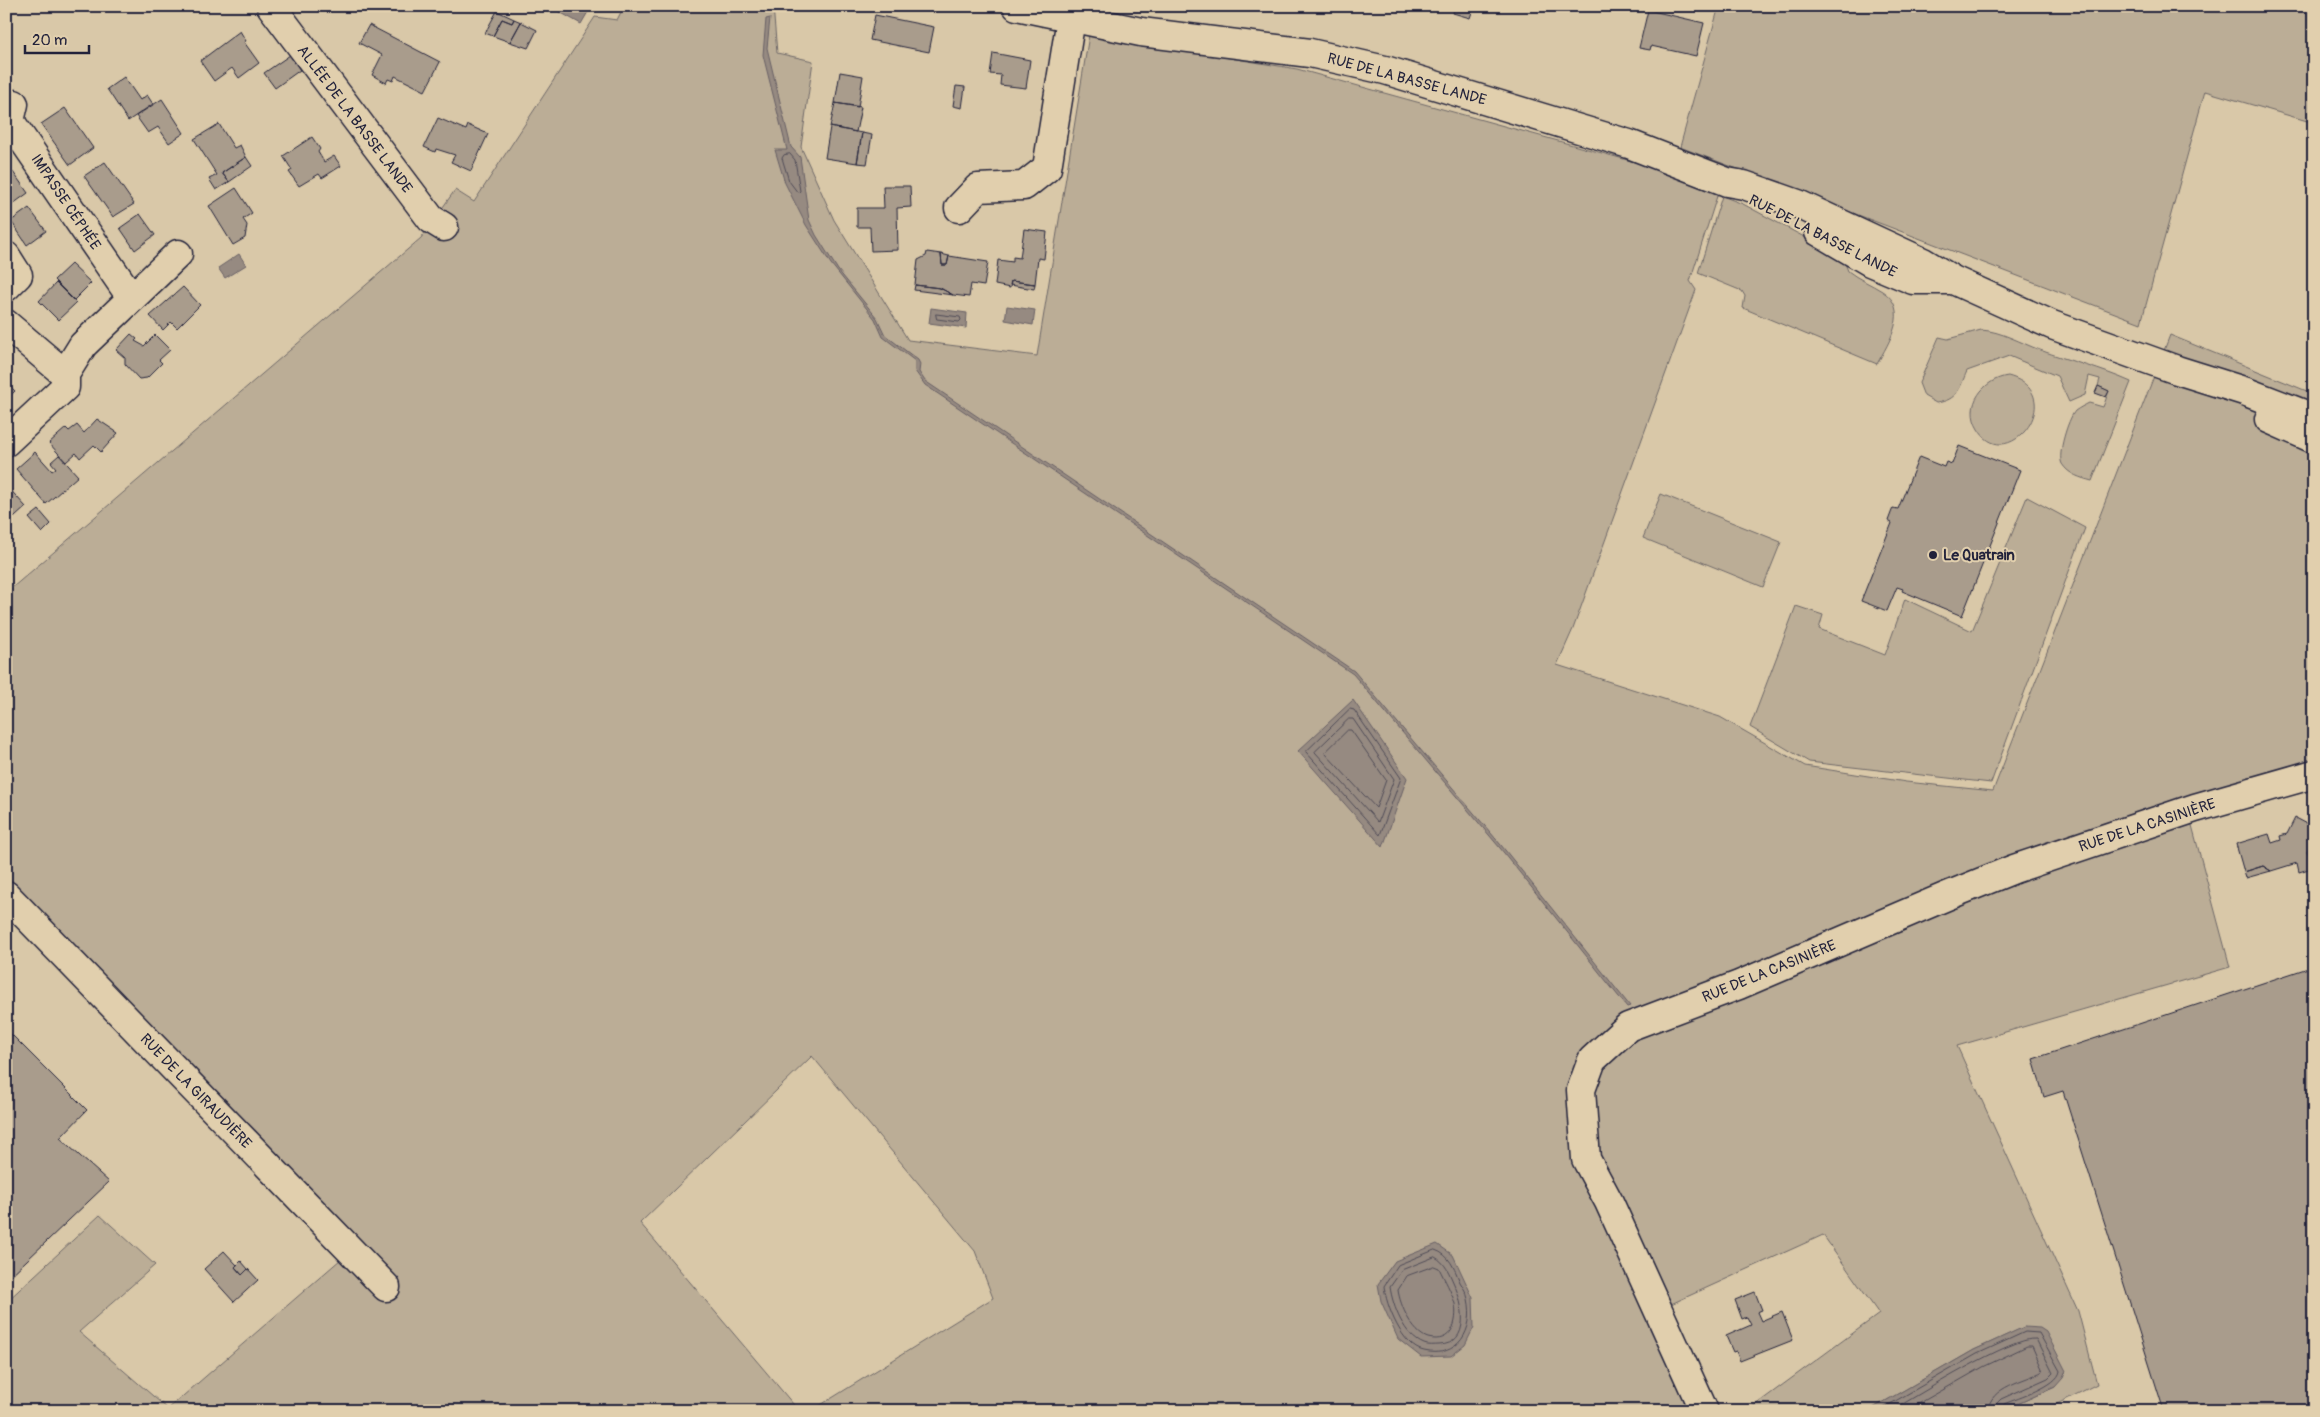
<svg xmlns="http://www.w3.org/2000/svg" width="2320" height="1417" font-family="Pangolin,sans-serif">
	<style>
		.green { fill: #bbad96; stroke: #6e6868 }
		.water { fill: #968a81; stroke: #686065 }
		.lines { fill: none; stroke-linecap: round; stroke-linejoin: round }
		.shore { stroke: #504c57; stroke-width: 1 }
		.building { fill: #a99c8c; stroke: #22223b }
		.minor-casing { stroke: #22223b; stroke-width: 31 }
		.minor { stroke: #e1cfad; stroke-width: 28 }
		.poi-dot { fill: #22223b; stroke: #e1cfad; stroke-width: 2 }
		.labels { text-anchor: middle; stroke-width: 4; stroke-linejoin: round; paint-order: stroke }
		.street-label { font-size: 15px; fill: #22223b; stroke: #e1cfad }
		.poi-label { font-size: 15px; font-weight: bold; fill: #22223b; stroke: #e1cfad; text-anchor: start }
	</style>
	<rect width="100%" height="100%" fill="#d9c8a8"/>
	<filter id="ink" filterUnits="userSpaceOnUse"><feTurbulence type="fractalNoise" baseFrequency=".02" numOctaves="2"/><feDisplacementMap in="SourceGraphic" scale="10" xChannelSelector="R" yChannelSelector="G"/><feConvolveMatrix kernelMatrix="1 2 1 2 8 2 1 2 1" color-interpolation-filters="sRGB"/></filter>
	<g filter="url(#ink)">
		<path class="green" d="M 624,6 L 773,6 L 777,53 L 813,61 L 801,147 L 834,220 L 908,340 L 1037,356 L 1089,35 L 1297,69 L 1649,166 L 1718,193 L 1690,281 L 1696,290 L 1573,629 L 1557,665 L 1720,717 L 1805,766 L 1906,782 L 1993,791 L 2170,335 L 2314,394 L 2314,765 L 2186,803 L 2230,967 L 1957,1046 L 2078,1311 L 2097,1384 L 2043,1411 L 2002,1411 L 2055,1387 L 2025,1327 L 1974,1350 L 1868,1411 L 1747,1411 L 1879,1314 L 1823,1235 L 1649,1314 L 1693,1411 L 811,1411 L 993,1298 L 975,1251 L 812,1056 L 640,1223 L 799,1411 L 6,1411 L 6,1302 L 100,1215 L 155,1265 L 79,1332 L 168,1409 L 341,1259 L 6,911 L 6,593 L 421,238 L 455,190 L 474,202 L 595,17 L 617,20 Z
			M 1719,6 L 2314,6 L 2314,123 L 2205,91 L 2141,323 L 1680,147 Z
			M 1722,196 L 1743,204 L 1843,258 L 1848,271 C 1858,279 1871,284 1882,291 C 1911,309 1889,342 1877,364 L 1743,308 L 1745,296 L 1742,291 L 1698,273 Z
			M 1981,330 C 2001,331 2021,343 2040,350 C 2070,361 2102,369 2131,382 L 2092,481 C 2081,478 2069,475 2062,464 C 2057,455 2068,419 2075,411 C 2079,408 2085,405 2089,403 L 2103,407 L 2109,391 L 2098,386 L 2100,379 L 2089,376 L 2085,395 L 2069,402 L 2057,376 L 2009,356 L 1967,371 C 1959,389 1958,400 1936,403 L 1924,396 L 1919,383 L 1939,337 L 1948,339 Z
			M 2008,376 C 2072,393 2007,478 1978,429 C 1963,405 1984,379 2008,376 Z
			M 1661,494 L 1781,542 L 1763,587 L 1643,538 Z
			M 2027,497 L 2085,528 L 1991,783 L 1809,762 L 1750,727 L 1796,606 L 1823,615 L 1819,629 L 1885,655 L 1905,599 L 1972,631 Z"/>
		<path class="water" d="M 558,6 L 579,6 L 588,12 L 581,24 L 556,10 Z
			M 770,18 L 767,48 L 791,147 L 800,157 L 809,220 L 816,235 L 838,270 L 877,318 L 885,335 L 918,360 L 920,364 L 919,372 L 925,381 L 1354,671 L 1501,845 L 1630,1006 L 1627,1007 L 1500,848 L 1353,674 L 925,385 L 915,371 L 915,361 L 883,337 L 875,319 L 831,264 L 806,225 L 785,183 L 775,150 L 787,150 L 763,55 L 766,19 Z
			M 239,254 L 246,265 L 225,278 L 218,268 Z
			M 1007,306 L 1035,310 L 1033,325 L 1005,320 Z
			M 931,308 L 967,313 L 966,328 L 929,323 Z
			M 1353,700 L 1407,778 L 1383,847 L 1298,751 Z
			M 1437,1244 L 1453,1255 L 1473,1298 L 1474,1327 L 1465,1345 L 1451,1356 L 1421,1357 L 1398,1339 L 1381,1301 L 1378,1284 L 1395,1261 Z
			M 2024,1327 L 2040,1328 L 2046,1332 L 2066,1371 L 2063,1378 L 2055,1387 L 2002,1411 L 1868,1411 L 1974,1350 Z"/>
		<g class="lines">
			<path class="shore" d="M 790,154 L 795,160 L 800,191 L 798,193 L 789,181 L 782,158 L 784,155 Z
				M 936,314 L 960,317 L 961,320 L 959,322 L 937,319 Z
				M 1350,709 L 1354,710 L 1401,778 L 1380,835 L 1306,752 Z
				M 1349,719 L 1353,719 L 1394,779 L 1378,822 L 1315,752 Z
				M 1348,730 L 1351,730 L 1386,780 L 1376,808 L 1325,753 Z
				M 1435,1250 C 1450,1255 1454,1268 1460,1282 C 1463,1287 1467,1293 1468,1299 C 1475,1330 1458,1359 1424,1351 C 1402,1347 1386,1305 1384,1286 L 1398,1265 Z
				M 1435,1257 C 1446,1263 1449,1273 1454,1284 C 1463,1303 1472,1344 1439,1345 C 1435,1345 1428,1346 1424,1344 C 1404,1336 1393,1307 1390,1287 L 1402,1270 Z
				M 1434,1266 L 1439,1268 C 1444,1279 1452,1292 1455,1304 C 1458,1322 1452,1344 1428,1338 C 1412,1333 1400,1305 1398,1290 L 1407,1276 Z
				M 1878,1411 L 1977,1354 L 2025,1332 L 2039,1333 L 2060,1371 C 2058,1386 2018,1398 2004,1404 L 2001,1411
				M 1891,1411 C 1917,1396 2012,1336 2036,1339 L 2053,1373 L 2048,1378 L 2001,1399 L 1996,1404 L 1995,1411
				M 1906,1411 L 1983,1367 L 2027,1346 L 2032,1346 L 2043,1371 C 2026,1381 1989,1386 1988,1411"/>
		</g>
		<path class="building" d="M 1431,6 L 1474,6 L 1470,18 L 1453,13 L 1454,9 L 1446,7 L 1442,10 Z
			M 1648,10 L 1704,23 L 1696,56 L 1651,46 L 1650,50 L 1639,48 Z
			M 497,11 L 514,19 L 512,23 L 502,19 L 493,36 L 485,33 Z
			M 875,15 L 934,27 L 929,52 L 870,40 Z
			M 502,19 L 512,23 L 514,19 L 521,22 L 510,42 L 493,36 Z
			M 521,22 L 537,30 L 528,48 L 510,42 Z
			M 369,25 L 440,62 L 425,91 L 395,76 L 393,81 L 388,79 L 386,83 L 372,75 L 382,55 L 359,43 Z
			M 240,31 L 246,41 L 244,42 L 259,63 L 239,78 L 232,68 L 214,81 L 200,61 Z
			M 993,53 L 1030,60 L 1026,88 L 1000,85 L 1001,75 L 990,74 Z
			M 290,55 L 300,70 L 275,88 L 264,73 Z
			M 840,72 L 863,76 L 858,107 L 835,103 Z
			M 124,77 L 140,100 L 147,95 L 153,104 L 128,121 L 107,89 Z
			M 956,86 L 965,87 L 962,108 L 953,106 Z
			M 162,99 L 184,133 L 169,143 L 158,127 L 148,133 L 136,116 Z
			M 835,103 L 861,107 L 856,132 L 830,127 Z
			M 65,108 L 93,148 L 70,165 L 41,124 Z
			M 438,118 L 466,130 L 468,125 L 488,134 L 471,171 L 451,162 L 455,155 L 436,149 L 435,152 L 424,147 Z
			M 219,124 L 234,148 L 240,145 L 246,157 L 222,173 L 229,182 L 216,190 L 209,179 L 217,175 L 194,139 Z
			M 830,127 L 862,133 L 857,163 L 825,158 Z
			M 862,133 L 872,135 L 867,164 L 857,163 Z
			M 312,137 L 320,149 L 318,152 L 324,162 L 334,156 L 341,166 L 322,178 L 319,174 L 299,186 L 289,172 L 292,170 L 283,156 Z
			M 246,157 L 252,166 L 229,182 L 222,173 Z
			M 105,162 L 134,204 L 113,217 L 84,176 Z
			M 13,172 L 28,193 L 6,209 L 6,177 Z
			M 883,186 L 910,186 L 911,207 L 897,208 L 898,250 L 871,251 L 870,227 L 857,227 L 857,208 L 884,208 Z
			M 236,188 L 252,213 L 243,219 L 247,225 L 245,238 L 233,245 L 209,206 Z
			M 29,208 L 46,231 L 27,245 L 11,221 Z
			M 140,214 L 155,235 L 135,250 L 120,228 Z
			M 1024,229 L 1047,232 L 1044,259 L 1038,258 L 1035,284 L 1011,281 L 1010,288 L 995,285 L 998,260 L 1013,262 L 1013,257 L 1020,258 Z
			M 927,252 L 941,254 L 942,265 L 947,265 L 949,256 L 988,262 L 984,286 L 971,284 L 969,297 L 953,295 L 940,288 L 915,285 L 918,260 L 926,256 Z
			M 941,254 L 949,256 L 947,265 L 942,265 Z
			M 71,264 L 91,283 L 74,300 L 54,280 Z
			M 1011,281 L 1035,284 L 1034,289 L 1010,285 Z
			M 56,283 L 76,303 L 58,320 L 39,301 Z
			M 915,285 L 940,288 L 953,295 L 914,290 Z
			M 183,287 L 200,305 L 177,328 L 171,322 L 163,330 L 150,316 Z
			M 131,334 L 137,339 L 135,341 L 144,346 L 155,335 L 170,350 L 159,360 L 162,363 L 147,378 L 139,379 L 125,364 L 125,358 L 116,350 Z
			M 6,382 L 15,391 L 6,400 Z
			M 2098,386 L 2109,391 L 2106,397 L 2095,393 Z
			M 97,419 L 118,433 L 101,452 L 94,445 L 80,458 L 76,453 L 66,462 L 49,443 L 66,428 L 69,431 L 77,425 L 84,433 Z
			M 1959,446 L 2020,470 L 1962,616 L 1902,591 L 1903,589 L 1897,587 L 1887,611 L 1861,601 L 1892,523 L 1888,521 L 1891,513 L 1893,508 L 1898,509 L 1919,457 L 1944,467 L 1946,462 L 1952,464 Z
			M 35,452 L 52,471 L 56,468 L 51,462 L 59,455 L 78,476 L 46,504 L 16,469 Z
			M 6,485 L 26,507 L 15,517 L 6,508 Z
			M 39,510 L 51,524 L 42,533 L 29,518 Z
			M 2295,818 L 2314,828 L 2314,838 L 2307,851 L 2314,864 L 2312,868 L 2299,872 L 2297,863 L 2271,871 L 2263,866 L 2244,872 L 2236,844 L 2269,834 L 2272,843 L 2281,840 L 2280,836 L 2287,834 Z
			M 2263,866 L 2271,871 L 2246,878 L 2244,872 Z
			M 2314,966 L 2314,1411 L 2164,1411 L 2063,1091 L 2044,1097 L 2033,1059 Z
			M 6,1029 L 87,1110 L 60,1138 L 109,1182 L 6,1280 Z
			M 224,1251 L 237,1265 L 235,1267 L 242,1275 L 248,1269 L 258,1280 L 234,1302 L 204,1269 Z
			M 241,1261 L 248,1269 L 242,1275 L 235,1267 Z
			M 1755,1292 L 1762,1310 L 1757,1312 L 1761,1321 L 1782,1312 L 1793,1340 L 1740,1361 L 1736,1351 L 1733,1352 L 1726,1336 L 1751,1325 L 1747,1317 L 1742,1319 L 1735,1300 Z"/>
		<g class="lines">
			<defs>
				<path id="minor" d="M 271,6 L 431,219 L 444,227
					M 1017,6 L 1141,32 L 1310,53 L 1385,70 L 1629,144 L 1727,182 L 1744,185 L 1798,204 L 1923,262 L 1953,280 L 2052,325 L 2177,370 L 2244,391 L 2314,418
					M 14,104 L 10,121 L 131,297
					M 959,208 L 978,188 L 1024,186 L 1047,168 L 1071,18
					M 1819,232 L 1870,262 L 1913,280 L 1953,280
					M 6,256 L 18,275 L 6,287
					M 6,324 L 65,374 L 65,387 L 6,442
					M 65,374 L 83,345 L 178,254
					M 2269,419 L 2314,439
					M 6,895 L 386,1287
					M 1704,1411 L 1609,1202 L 1586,1159 L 1581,1090 L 1592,1060 L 1628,1027 L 1739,985 L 1947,896 L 2014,869 L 2195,808 L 2314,774"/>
			</defs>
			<use href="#minor" class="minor-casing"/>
			<use href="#minor" class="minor"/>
		</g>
	</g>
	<circle class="poi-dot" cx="1933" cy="555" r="5"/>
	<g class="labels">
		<g class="street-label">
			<text transform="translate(1407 79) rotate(15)" y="5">RUE DE LA BASSE LANDE</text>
			<text transform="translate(355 119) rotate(53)" y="5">ALLÉE DE LA BASSE LANDE</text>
			<text transform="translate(66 202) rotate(56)" y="5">IMPASSE CÉPHÉE</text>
			<text transform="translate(1823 236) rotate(27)" y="5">RUE DE LA BASSE LANDE</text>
			<text transform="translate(2147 825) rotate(-18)" y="5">RUE DE LA CASINIÈRE</text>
			<text transform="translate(1769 971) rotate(-22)" y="5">RUE DE LA CASINIÈRE</text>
			<text transform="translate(196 1091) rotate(46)" y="5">RUE DE LA GIRAUDIÈRE</text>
		</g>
		<g class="poi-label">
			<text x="1943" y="560">Le Quatrain</text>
		</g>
	</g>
	<rect width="2320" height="1417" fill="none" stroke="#e1cfad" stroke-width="25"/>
	<rect x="12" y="12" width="2295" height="1392" fill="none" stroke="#22223b" stroke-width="2" filter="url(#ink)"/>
	<path d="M25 45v8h64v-8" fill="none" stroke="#22223b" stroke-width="2.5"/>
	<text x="32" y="45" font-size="15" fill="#22223b" stroke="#e1cfad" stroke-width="4" paint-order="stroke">20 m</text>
</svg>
